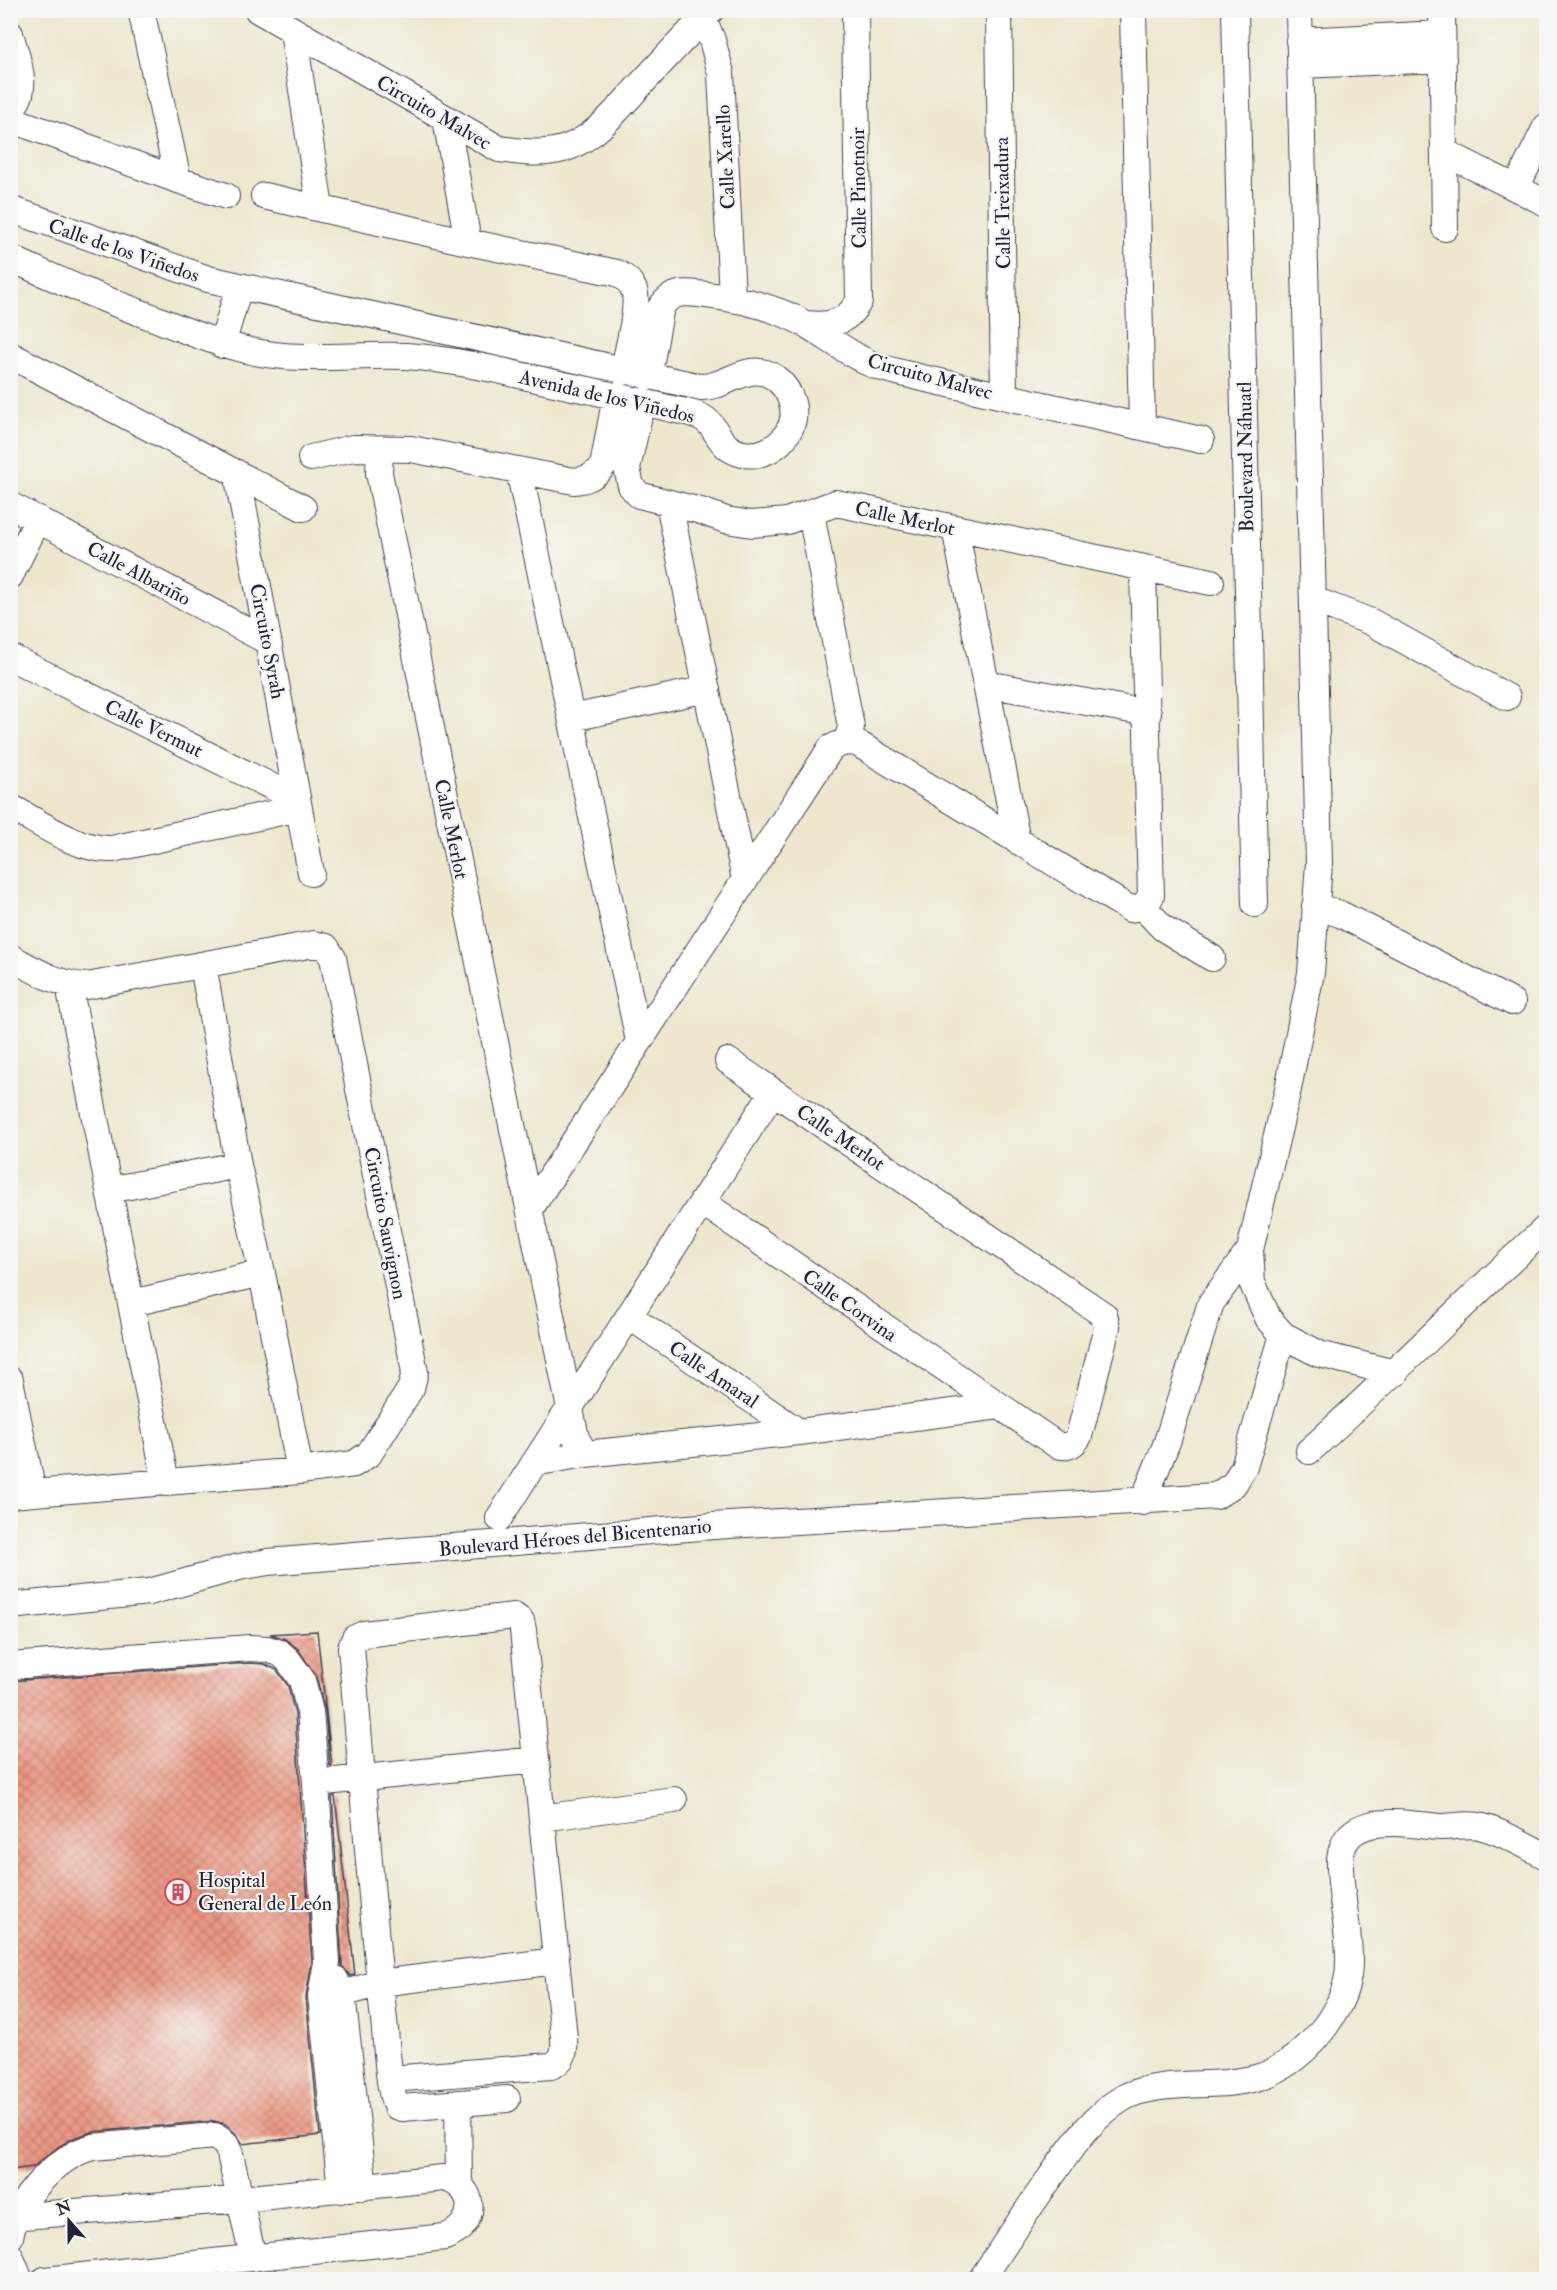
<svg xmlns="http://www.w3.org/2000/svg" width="1557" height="2290" font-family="'IM FELL Double Pica',serif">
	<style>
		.building { fill: url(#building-cross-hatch) }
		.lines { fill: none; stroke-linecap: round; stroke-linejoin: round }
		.minor-casing { stroke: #414051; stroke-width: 28 }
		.minor { stroke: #fff; stroke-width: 26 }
		.labels { text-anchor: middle; stroke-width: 4.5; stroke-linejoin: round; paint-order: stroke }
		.street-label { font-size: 20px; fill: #22223b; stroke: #f6f6f2 }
		.poi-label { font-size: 20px; fill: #22223b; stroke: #f6f6f2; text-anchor: start }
	</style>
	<defs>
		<pattern id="building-cross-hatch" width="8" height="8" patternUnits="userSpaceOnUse" patternTransform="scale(1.5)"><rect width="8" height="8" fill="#ec9883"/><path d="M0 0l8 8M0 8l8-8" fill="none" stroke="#bf7c6c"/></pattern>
	</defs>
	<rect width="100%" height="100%" fill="#f6f6f2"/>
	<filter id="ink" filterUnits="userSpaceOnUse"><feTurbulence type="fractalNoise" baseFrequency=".0167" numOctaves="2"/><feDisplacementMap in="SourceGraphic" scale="12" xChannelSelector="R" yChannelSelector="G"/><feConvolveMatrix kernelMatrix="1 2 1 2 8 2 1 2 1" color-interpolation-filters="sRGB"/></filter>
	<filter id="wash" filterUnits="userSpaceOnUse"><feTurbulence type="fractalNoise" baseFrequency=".008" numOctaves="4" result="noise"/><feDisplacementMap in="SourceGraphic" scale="24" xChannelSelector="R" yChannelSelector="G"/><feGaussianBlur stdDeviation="1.35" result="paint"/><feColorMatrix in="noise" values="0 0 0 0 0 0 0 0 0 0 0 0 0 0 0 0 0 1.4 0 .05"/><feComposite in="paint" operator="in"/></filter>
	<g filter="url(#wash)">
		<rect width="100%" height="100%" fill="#eee7ce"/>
		<g id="blocks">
			<path class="building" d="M 317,1631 L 332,1766 L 330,1766 L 325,1711 L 316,1676 L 298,1649 L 285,1639 L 270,1634 Z
				M 250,1663 L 264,1664 L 277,1670 L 288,1686 L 295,1714 L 312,1961 L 306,1998 L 320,2135 L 242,2144 L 236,2134 L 225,2124 L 214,2121 L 92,2132 L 74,2138 L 58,2147 L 33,2167 L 10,2170 L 10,1681 Z
				M 332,1796 L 335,1796 L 355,1975 L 350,1976 L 342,1966 Z"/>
		</g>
	</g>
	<g filter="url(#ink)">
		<use href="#blocks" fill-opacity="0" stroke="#414051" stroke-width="1.5"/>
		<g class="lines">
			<defs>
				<path id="minor" d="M 141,10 L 178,180
					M 258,10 L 499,149 C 521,152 542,155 563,149 C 596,139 621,105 644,81 C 666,57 688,34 711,10
					M 999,10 L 1004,396
					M 1133,10 L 1142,426
					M 1235,10 L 1255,904
					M 1299,10 L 1319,863 L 1311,973 L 1288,1089 L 1250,1250 L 1252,1282 L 1268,1318 L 1283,1335 L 1319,1354 L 1395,1373
					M 1442,10 L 1445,228
					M 703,18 L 712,40 L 721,73 L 732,298
					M 293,31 L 320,208
					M 10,34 C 16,56 32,92 10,109
					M 1299,41 L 1442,34
					M 1300,65 L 1443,59
					M 10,119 L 178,180 L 226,196
					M 446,119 L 468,242
					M 1444,152 L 1546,203
					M 1516,188 L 1546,127
					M 264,196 L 468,242 L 617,273 C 625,277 631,282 634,290 C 640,307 627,353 623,372
					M 10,209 L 208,279 L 701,387 C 727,388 747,360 774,377 C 781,382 786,388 789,395 C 795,407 795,421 788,432 C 779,448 761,457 743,454 C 716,448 719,425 701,417 C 691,412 679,411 668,408 C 640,401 611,395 583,389 C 524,377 465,360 406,356 C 356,354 304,362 255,352 C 220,345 187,331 154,318 C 105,300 57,280 10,258
					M 806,324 C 829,327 847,323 859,301 L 855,10
					M 222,345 L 239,287
					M 10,355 L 303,508
					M 648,377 L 661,307 C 673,289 688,293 706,295 C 742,299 776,307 807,325 C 825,336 843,349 861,359 C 878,369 900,372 918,377 L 1201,440
					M 642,402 L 627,468 L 631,486 L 639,495 L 701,511 L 726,520 L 752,524 L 787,521 L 836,503 L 1211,582
					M 380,449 L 379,473 L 576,1438 L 585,1454
					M 311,458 L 353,448 L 411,449 L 574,481 C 587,480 595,476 603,466 L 616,396
					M 519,470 L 639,1041
					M 237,473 L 311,873
					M 669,503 L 745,880
					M 10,505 L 267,641
					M 811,513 L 851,727 L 847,741
					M 955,528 L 1017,841
					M 10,576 L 38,519
					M 1314,600 L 1371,622 L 1507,697
					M 10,657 L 297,799
					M 986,684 L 1148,713
					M 572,718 L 707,689
					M 10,807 C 41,823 76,850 112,849 L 299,808
					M 1315,906 L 1340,914 L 1512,1002
					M 1143,907 L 1163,928 L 1212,958
					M 10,957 C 36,971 58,985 87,986 L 314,944 L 326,947 L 333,958 L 415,1372 L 411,1388 L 369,1454 L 354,1464 L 300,1471 L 10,1495
					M 203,965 L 238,1165 L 262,1273 L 300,1471
					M 69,985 L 166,1483
					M 109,1190 L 238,1165
					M 702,1202 L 1057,1445 C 1067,1448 1073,1446 1079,1436 L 1107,1327 L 1104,1315 L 728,1061
					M 530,1209 L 831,748 C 840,743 847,741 857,743 L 1130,909 L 1143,907 L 1151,896 L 1143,568
					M 132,1303 L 262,1273
					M 629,1316 L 799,1432
					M 10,1380 L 33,1493
					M 1309,1451 C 1390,1378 1466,1301 1546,1228
					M 534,1463 L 585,1454 L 799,1432 L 999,1406
					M 1143,1502 L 1167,1442 L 1211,1303 L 1250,1250
					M 499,1518 L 773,1092
					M 10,1606 L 149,1592 L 239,1567 L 268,1562 L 713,1526 L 1216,1496 L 1234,1484 L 1244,1467 L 1283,1335
					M 10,1666 L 250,1648 L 267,1649 L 280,1653 L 288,1660 L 302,1680 L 310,1712 L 316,1783 L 327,1962 L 321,1996 L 341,2190
					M 316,1783 L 536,1760
					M 542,1818 L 674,1800
					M 335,1979 L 342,1994 L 364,2187
					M 321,1996 L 342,1994 L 380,1983 L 556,1961
					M 391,2079 L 551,2066 C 564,2061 565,2051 564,2038 L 523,1630 L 521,1621 L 514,1616 L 364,1634 L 355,1638 L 351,1647 C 362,1768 370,1890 383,2011 C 386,2032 388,2090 396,2106 L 402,2108 L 507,2099
					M 458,2103 L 459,2185
					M 10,2217 L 241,2199 L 443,2178 C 478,2185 478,2226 445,2237 L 45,2280
					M 10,2237 C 16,2200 57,2156 93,2147 L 215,2136 L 226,2145 L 230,2154 L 253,2258
					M 10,2256 L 20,2280
					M 981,2280 C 1004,2246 1026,2211 1050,2178 C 1071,2148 1091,2117 1123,2098 C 1149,2083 1196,2085 1226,2083 C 1243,2081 1259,2079 1274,2071 C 1311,2052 1349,2006 1349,1963 C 1350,1929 1339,1894 1340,1859 C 1346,1809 1405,1825 1441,1827 C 1454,1827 1470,1823 1483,1827 C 1505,1833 1526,1846 1546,1856"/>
			</defs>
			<use href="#minor" class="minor-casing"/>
			<use href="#minor" class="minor"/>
		</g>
	</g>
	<defs>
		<symbol id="building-ring" viewBox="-11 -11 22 22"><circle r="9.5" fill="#f6f6f2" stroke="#d1495b" stroke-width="1.5"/><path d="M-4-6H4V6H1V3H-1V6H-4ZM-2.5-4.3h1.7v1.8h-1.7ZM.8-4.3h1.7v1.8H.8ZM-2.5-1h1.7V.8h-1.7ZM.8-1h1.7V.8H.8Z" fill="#d1495b"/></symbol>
	</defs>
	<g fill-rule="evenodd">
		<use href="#building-ring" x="163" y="1877" width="30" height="30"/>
	</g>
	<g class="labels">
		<g class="street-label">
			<text transform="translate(434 112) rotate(30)" y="7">Circuito Malvec</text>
			<text transform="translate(725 157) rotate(-93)" y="7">Calle Xarello</text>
			<text transform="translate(858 188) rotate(-91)" y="7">Calle Pinotnoir</text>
			<text transform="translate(1002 203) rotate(-91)" y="7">Calle Treixadura</text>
			<text transform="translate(124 250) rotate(19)" y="7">Calle de los Viñedos</text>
			<text transform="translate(930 376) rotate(15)" y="7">Circuito Malvec</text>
			<text transform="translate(607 396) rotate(13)" y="7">Avenida de los Viñedos</text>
			<text transform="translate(1245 457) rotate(-91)" y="7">Boulevard Náhuatl</text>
			<text transform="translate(905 518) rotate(12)" y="7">Calle Merlot</text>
			<text transform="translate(139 573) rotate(28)" y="7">Calle Albariño</text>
			<text transform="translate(268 641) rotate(79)" y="7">Circuito Syrah</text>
			<text transform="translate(154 728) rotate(26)" y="7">Calle Vermut</text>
			<text transform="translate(452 829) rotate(78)" y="7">Calle Merlot</text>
			<text transform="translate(841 1137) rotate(34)" y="7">Calle Merlot</text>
			<text transform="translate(386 1223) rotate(79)" y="7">Circuito Sauvignon</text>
			<text transform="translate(850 1305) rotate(35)" y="7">Calle Corvina</text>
			<text transform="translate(714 1374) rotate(34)" y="7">Calle Amaral</text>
			<text transform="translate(575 1537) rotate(-5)" y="7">Boulevard Héroes del Bicentenario</text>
		</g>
		<g class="poi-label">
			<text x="198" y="1887">Hospital<tspan x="198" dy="23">General de León</tspan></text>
		</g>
	</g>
	<rect width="1557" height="2290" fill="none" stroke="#f6f6f2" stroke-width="36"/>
	<g transform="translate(69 2221) rotate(339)" stroke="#f6f6f2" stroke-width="4.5" paint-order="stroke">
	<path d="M0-4.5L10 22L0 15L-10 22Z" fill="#22223b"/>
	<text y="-9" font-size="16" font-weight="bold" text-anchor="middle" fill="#22223b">N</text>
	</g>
</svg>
